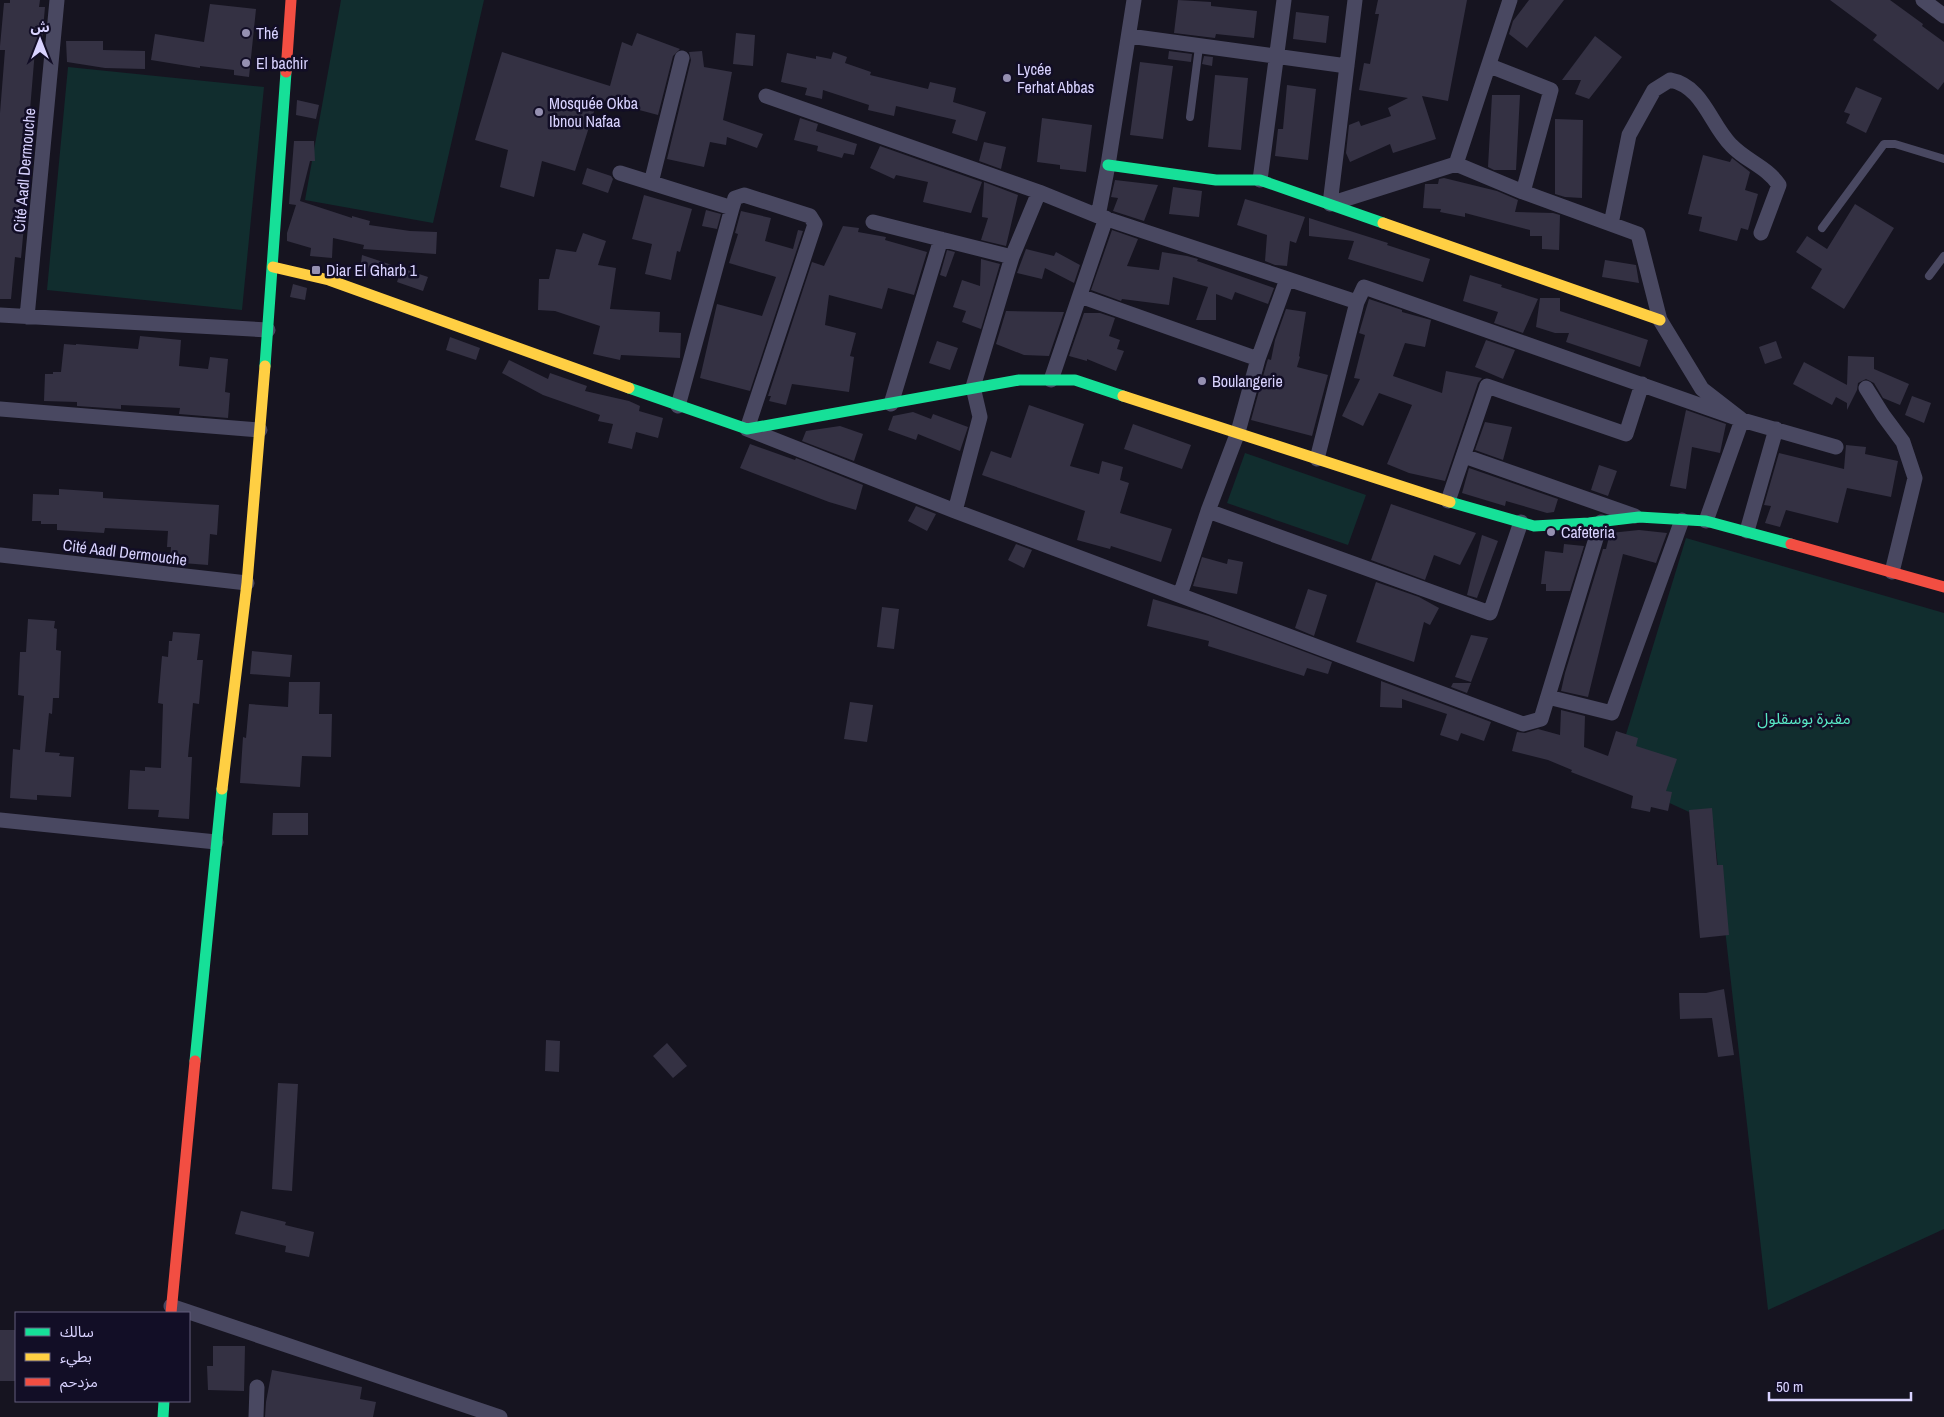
<svg xmlns="http://www.w3.org/2000/svg" width="1944" height="1417" font-family="'Archivo Narrow','Noto Sans Arabic',sans-serif">
	<style>
		.green { fill: #112d2e }
		.building { fill: #343143 }
		.lines { fill: none; stroke-linecap: round; stroke-linejoin: round }
		.lane { stroke: #494861; stroke-width: 8 }
		.street { stroke: #494861; stroke-width: 15 }
		.fast { stroke: #16e098; stroke-width: 11 }
		.slow { stroke: #ffcf43; stroke-width: 11 }
		.jam { stroke: #f24e42; stroke-width: 11 }
		.poi-dot { fill: #9590b1; stroke: #120e26; stroke-width: 2 }
		.labels { text-anchor: middle; stroke-width: 5; stroke-linejoin: round; paint-order: stroke }
		.poi-label { font-size: 16px; fill: #d9d3ff; stroke: #120e26; text-anchor: start }
		.street-label { font-size: 16px; fill: #d9d3ff; stroke: #120e26 }
		.park-label { font-size: 16px; fill: #58e6c4; stroke: #120e26 }
	</style>
	<rect width="100%" height="100%" fill="#161420"/>
	<path class="green" d="M 341,0 L 484,0 L 433,223 L 305,200 Z
		M 68,67 L 264,87 L 242,310 L 47,290 Z
		M 1245,453 L 1366,495 L 1348,545 L 1227,503 Z
		M 1686,538 L 1944,613 L 1944,1229 L 1768,1310 L 1713,823 L 1613,777 Z"/>
	<path class="building" d="M 10,0 L 40,0 L 39,7 L 45,7 L 41,51 L 35,50 L 30,110 L 36,111 L 31,154 L 25,154 L 19,214 L 25,215 L 21,258 L 15,257 L 11,299 L 0,299 L 0,113 L 5,50 L 0,50 L 0,46 L 4,3 L 10,3 Z
		M 1178,0 L 1211,2 L 1211,6 L 1257,11 L 1254,38 L 1216,34 L 1215,38 L 1174,33 Z
		M 1378,0 L 1467,0 L 1448,101 L 1422,96 L 1436,139 L 1393,153 L 1390,144 L 1350,162 L 1346,153 L 1349,125 L 1359,121 L 1361,126 L 1391,116 L 1388,108 L 1408,98 L 1359,90 L 1364,63 L 1370,64 L 1379,14 L 1375,14 Z
		M 1529,0 L 1564,0 L 1527,48 L 1509,34 L 1513,21 Z
		M 1830,0 L 1890,0 L 1923,24 L 1922,26 L 1944,42 L 1944,82 L 1938,90 L 1873,40 L 1877,35 Z
		M 210,4 L 256,9 L 249,77 L 234,75 L 234,70 L 200,66 L 200,68 L 151,60 L 155,34 L 204,42 Z
		M 1296,12 L 1329,16 L 1326,43 L 1293,39 Z
		M 637,33 L 680,49 L 673,56 L 658,115 L 598,99 L 575,171 L 542,161 L 534,197 L 500,187 L 508,150 L 475,140 L 502,52 L 610,86 L 622,42 L 632,46 Z
		M 736,33 L 755,35 L 753,66 L 733,64 Z
		M 1595,36 L 1622,57 L 1589,99 L 1575,94 L 1581,80 L 1562,80 Z
		M 66,41 L 103,41 L 103,50 L 145,51 L 145,69 L 105,68 L 67,62 Z
		M 702,51 L 704,67 L 732,72 L 723,120 L 763,134 L 757,148 L 727,137 L 726,145 L 710,142 L 704,167 L 667,159 L 691,60 L 689,52 Z
		M 1169,51 L 1192,54 L 1191,62 L 1168,59 Z
		M 833,52 L 847,57 L 845,63 L 871,72 L 870,75 L 928,89 L 930,82 L 956,88 L 953,102 L 986,112 L 977,141 L 952,133 L 956,120 L 896,106 L 894,116 L 868,110 L 869,105 L 823,90 L 822,99 L 805,95 L 807,88 L 781,82 L 787,53 L 816,59 L 816,56 L 831,59 Z
		M 1204,56 L 1213,57 L 1212,66 L 1202,64 Z
		M 1140,62 L 1173,66 L 1163,139 L 1130,135 Z
		M 1215,75 L 1248,78 L 1241,150 L 1208,147 Z
		M 1287,85 L 1316,89 L 1308,160 L 1275,156 L 1278,129 L 1283,129 Z
		M 1856,87 L 1882,98 L 1866,133 L 1846,123 L 1850,114 L 1844,112 Z
		M 1492,95 L 1520,95 L 1516,170 L 1494,170 L 1488,167 Z
		M 297,100 L 319,105 L 316,119 L 296,115 Z
		M 800,118 L 818,124 L 816,131 L 857,144 L 854,155 L 844,153 L 842,158 L 817,151 L 818,146 L 794,140 Z
		M 1042,118 L 1092,125 L 1086,172 L 1060,169 L 1060,165 L 1037,162 Z
		M 1555,119 L 1583,120 L 1582,198 L 1565,197 L 1555,194 Z
		M 294,141 L 314,141 L 315,161 L 310,161 L 300,201 L 352,218 L 352,216 L 370,221 L 369,225 L 410,231 L 437,232 L 436,254 L 363,249 L 364,245 L 333,238 L 332,258 L 310,256 L 311,248 L 287,241 L 287,233 L 296,205 L 289,204 Z
		M 984,142 L 1006,147 L 1001,169 L 979,161 Z
		M 880,146 L 982,182 L 971,213 L 923,202 L 928,182 L 896,175 L 894,179 L 870,168 Z
		M 1703,155 L 1730,162 L 1732,158 L 1750,172 L 1745,190 L 1758,194 L 1748,230 L 1741,228 L 1737,241 L 1699,231 L 1702,217 L 1688,214 Z
		M 587,168 L 611,176 L 613,179 L 608,193 L 582,184 Z
		M 1444,178 L 1497,191 L 1518,200 L 1515,212 L 1553,213 L 1560,215 L 1559,250 L 1542,249 L 1542,236 L 1530,236 L 1530,230 L 1465,213 L 1465,217 L 1440,212 L 1441,209 L 1423,208 L 1425,184 L 1438,184 L 1439,179 Z
		M 1115,180 L 1158,185 L 1144,221 L 1113,211 L 1118,198 L 1111,197 Z
		M 984,182 L 1018,195 L 1006,246 L 981,240 L 988,218 L 982,217 Z
		M 1173,187 L 1202,191 L 1199,217 L 1169,214 Z
		M 644,195 L 692,209 L 680,252 L 677,251 L 671,280 L 645,274 L 652,244 L 632,239 Z
		M 1245,199 L 1305,217 L 1296,243 L 1290,241 L 1287,266 L 1275,265 L 1265,261 L 1267,235 L 1237,225 Z
		M 1855,204 L 1894,228 L 1844,309 L 1811,288 L 1822,269 L 1796,252 L 1807,236 L 1827,249 Z
		M 706,210 L 721,214 L 717,229 L 702,226 Z
		M 741,211 L 771,218 L 765,241 L 793,249 L 798,230 L 803,231 L 750,391 L 700,378 L 717,304 L 762,316 L 776,277 L 729,263 L 738,234 L 735,233 Z
		M 1309,218 L 1388,243 L 1387,245 L 1430,259 L 1423,282 L 1348,259 L 1354,241 L 1309,236 Z
		M 843,226 L 859,228 L 858,232 L 886,237 L 885,240 L 927,252 L 914,295 L 888,288 L 882,309 L 829,295 L 825,325 L 856,333 L 850,356 L 854,357 L 849,392 L 792,384 L 786,405 L 769,401 L 771,396 L 768,396 L 812,262 L 824,266 Z
		M 1112,230 L 1138,239 L 1127,266 L 1159,270 L 1162,252 L 1187,256 L 1198,259 L 1197,261 L 1274,288 L 1268,304 L 1235,292 L 1232,300 L 1216,294 L 1216,320 L 1196,320 L 1208,287 L 1173,277 L 1169,305 L 1122,299 L 1121,301 L 1091,290 Z
		M 583,233 L 606,241 L 598,265 L 616,268 L 610,309 L 660,312 L 659,332 L 681,333 L 680,358 L 621,355 L 620,360 L 593,354 L 600,326 L 555,311 L 538,310 L 539,279 L 549,279 L 556,249 L 576,252 Z
		M 1026,249 L 1054,256 L 1056,252 L 1080,265 L 1074,283 L 1045,268 L 1042,279 L 1017,273 Z
		M 947,250 L 955,252 L 946,277 L 940,275 Z
		M 362,255 L 428,277 L 423,291 L 397,282 L 399,276 L 360,271 Z
		M 981,259 L 1000,264 L 981,329 L 962,322 L 966,311 L 953,307 L 962,280 L 980,286 Z
		M 1605,260 L 1636,265 L 1639,283 L 1602,277 Z
		M 1470,275 L 1502,285 L 1501,287 L 1538,299 L 1523,333 L 1494,323 L 1498,312 L 1463,301 Z
		M 293,284 L 307,288 L 305,300 L 290,297 Z
		M 1540,298 L 1560,298 L 1560,311 L 1648,340 L 1640,367 L 1566,342 L 1569,333 L 1555,333 L 1536,327 Z
		M 1369,299 L 1402,310 L 1402,312 L 1431,320 L 1425,347 L 1405,343 L 1393,376 L 1442,393 L 1446,371 L 1482,378 L 1478,383 L 1445,481 L 1409,473 L 1387,464 L 1412,405 L 1379,393 L 1363,426 L 1342,416 L 1360,379 L 1354,378 L 1365,335 L 1359,333 Z
		M 1286,309 L 1306,312 L 1299,356 L 1300,357 L 1297,367 L 1328,375 L 1312,436 L 1251,420 L 1267,362 L 1268,359 L 1271,360 L 1275,340 Z
		M 1006,311 L 1064,312 L 1049,356 L 1024,355 L 996,344 Z
		M 1084,313 L 1100,313 L 1115,318 L 1109,336 L 1120,340 L 1117,349 L 1124,351 L 1116,371 L 1087,359 L 1087,361 L 1069,356 Z
		M 140,336 L 181,340 L 179,366 L 208,369 L 210,357 L 228,359 L 225,392 L 230,393 L 228,418 L 179,414 L 180,408 L 121,405 L 121,409 L 77,406 L 77,402 L 44,401 L 45,374 L 53,374 L 53,372 L 61,372 L 64,344 L 76,345 L 76,344 L 138,349 Z
		M 450,337 L 480,348 L 476,360 L 446,350 Z
		M 1486,340 L 1515,350 L 1503,379 L 1475,367 Z
		M 937,341 L 958,348 L 950,370 L 929,363 Z
		M 1776,341 L 1782,358 L 1765,364 L 1759,347 Z
		M 1848,356 L 1874,357 L 1874,369 L 1909,384 L 1900,405 L 1883,398 L 1874,383 L 1866,379 L 1858,383 L 1857,390 L 1847,410 L 1847,403 L 1836,397 L 1832,405 L 1793,384 L 1804,362 L 1847,385 Z
		M 509,360 L 548,379 L 550,373 L 587,386 L 585,391 L 629,401 L 640,406 L 639,411 L 663,418 L 658,438 L 636,432 L 632,449 L 608,443 L 613,424 L 598,421 L 600,415 L 543,395 L 502,373 Z
		M 1912,396 L 1931,403 L 1924,423 L 1905,415 Z
		M 1029,405 L 1084,424 L 1070,466 L 1099,474 L 1102,461 L 1123,467 L 1120,480 L 1129,483 L 1120,513 L 1172,529 L 1161,562 L 1111,546 L 1110,549 L 1077,540 L 1085,511 L 982,475 L 991,451 L 1011,458 Z
		M 1686,410 L 1726,424 L 1720,453 L 1692,447 L 1686,489 L 1670,486 Z
		M 913,412 L 931,419 L 933,414 L 968,427 L 960,451 L 918,434 L 916,440 L 888,430 L 893,416 Z
		M 1485,422 L 1512,427 L 1503,460 L 1475,450 Z
		M 1133,424 L 1191,445 L 1182,469 L 1124,449 Z
		M 840,426 L 863,434 L 854,461 L 802,441 L 806,431 Z
		M 750,444 L 795,460 L 796,458 L 863,485 L 856,510 L 829,502 L 740,468 Z
		M 1846,445 L 1866,447 L 1865,454 L 1898,461 L 1891,497 L 1847,488 L 1838,523 L 1786,510 L 1780,527 L 1765,523 L 1771,506 L 1764,505 L 1779,453 L 1844,469 Z
		M 1599,465 L 1617,471 L 1608,496 L 1591,490 Z
		M 1469,468 L 1558,499 L 1554,512 L 1547,513 L 1506,501 L 1505,506 L 1462,493 Z
		M 59,489 L 103,492 L 103,498 L 219,505 L 217,535 L 210,534 L 208,565 L 170,562 L 171,547 L 167,547 L 168,531 L 105,528 L 104,533 L 57,530 L 57,524 L 41,524 L 41,521 L 32,521 L 33,494 L 59,495 Z
		M 1391,504 L 1476,533 L 1460,565 L 1434,555 L 1425,580 L 1371,560 Z
		M 916,506 L 936,514 L 927,531 L 908,521 Z
		M 1639,530 L 1667,533 L 1656,563 L 1623,554 L 1588,697 L 1561,691 L 1565,673 L 1603,549 L 1606,549 L 1610,533 Z
		M 1482,535 L 1498,541 L 1477,598 L 1467,595 Z
		M 1016,544 L 1032,550 L 1024,568 L 1008,560 Z
		M 1564,544 L 1584,546 L 1570,591 L 1546,591 L 1546,584 L 1541,584 L 1545,551 L 1563,553 Z
		M 1202,557 L 1227,564 L 1228,559 L 1243,562 L 1237,594 L 1193,586 Z
		M 1376,582 L 1419,597 L 1439,608 L 1430,625 L 1424,622 L 1414,662 L 1356,642 Z
		M 1308,589 L 1327,595 L 1314,636 L 1295,628 Z
		M 1153,599 L 1209,616 L 1332,662 L 1328,674 L 1307,668 L 1304,676 L 1208,646 L 1209,641 L 1147,626 Z
		M 882,607 L 899,609 L 894,649 L 877,647 Z
		M 28,619 L 55,621 L 54,628 L 57,629 L 56,650 L 61,651 L 59,698 L 53,698 L 52,714 L 49,713 L 48,723 L 45,752 L 60,753 L 59,756 L 74,757 L 71,797 L 37,795 L 37,800 L 10,798 L 13,749 L 20,750 L 24,696 L 18,695 L 20,652 L 26,652 Z
		M 173,632 L 200,634 L 197,660 L 203,660 L 199,704 L 193,703 L 188,757 L 192,757 L 189,819 L 158,817 L 159,810 L 128,809 L 130,770 L 145,771 L 145,767 L 161,768 L 163,704 L 158,703 L 162,656 L 168,657 L 169,641 L 172,641 Z
		M 1471,635 L 1488,638 L 1471,682 L 1455,677 Z
		M 252,651 L 292,655 L 290,677 L 250,674 Z
		M 1381,681 L 1491,722 L 1484,741 L 1461,733 L 1458,741 L 1440,735 L 1447,714 L 1402,699 L 1402,708 L 1380,707 Z
		M 289,682 L 320,682 L 319,714 L 332,714 L 331,757 L 302,756 L 300,787 L 240,783 L 243,737 L 246,738 L 249,704 L 288,707 Z
		M 1453,683 L 1471,683 L 1467,693 L 1451,687 Z
		M 850,702 L 873,705 L 867,742 L 844,739 Z
		M 1561,710 L 1585,716 L 1584,747 L 1608,756 L 1616,731 L 1638,738 L 1636,746 L 1677,759 L 1666,791 L 1672,792 L 1668,811 L 1651,807 L 1650,812 L 1631,808 L 1633,796 L 1571,772 L 1572,770 L 1548,760 L 1512,751 L 1517,732 L 1525,733 L 1538,729 L 1560,735 Z
		M 1712,808 L 1717,865 L 1723,865 L 1729,935 L 1700,938 L 1689,810 Z
		M 273,813 L 308,813 L 308,835 L 272,835 Z
		M 1724,989 L 1734,1055 L 1718,1057 L 1712,1018 L 1680,1019 L 1679,993 L 1706,993 Z
		M 546,1040 L 560,1041 L 559,1072 L 545,1071 Z
		M 667,1043 L 687,1066 L 673,1078 L 653,1056 Z
		M 278,1083 L 298,1084 L 292,1191 L 272,1189 Z
		M 241,1211 L 286,1222 L 285,1225 L 314,1232 L 309,1257 L 285,1252 L 286,1246 L 235,1234 Z
		M 0,1330 L 16,1330 L 16,1381 L 0,1381 Z
		M 213,1346 L 245,1346 L 244,1391 L 208,1390 L 207,1366 L 213,1366 Z
		M 272,1370 L 362,1387 L 360,1399 L 376,1402 L 373,1417 L 265,1417 L 266,1402 Z"/>
	<g class="lines">
		<path class="lane" d="M 1190,117 L 1199,47
			M 1822,228 L 1884,144 L 1895,144 L 1944,159
			M 1929,276 L 1944,256"/>
		<path class="street" d="M 1355,0 L 1330,204 L 1456,164 L 1510,0
			M 1923,0 L 1944,16
			M 1129,36 L 1347,66
			M 1490,66 L 1551,90 L 1523,192
			M 766,96 L 1039,192 L 1098,216 L 1357,302
			M 1456,164 L 1523,192 L 1638,234 L 1660,320 L 1702,389 L 1742,420 L 1836,447
			M 620,173 L 732,208
			M 1260,180 L 1284,0
			M 651,183 L 682,58
			M 1098,216 L 1108,165 L 1134,0
			M 873,222 L 1012,257 L 1039,192
			M 1611,224 L 1629,135 L 1654,90 L 1670,80 C 1703,86 1710,124 1731,145 C 1746,161 1767,167 1779,185 L 1761,233
			M 1080,296 L 1258,359
			M 0,315 L 268,330
			M 27,317 L 57,0
			M 1051,380 L 1106,218
			M 1866,388 L 1883,415 L 1903,442 L 1915,478 L 1892,572
			M 891,404 L 941,239
			M 678,406 L 732,208 L 735,198 L 744,195 L 810,216 L 815,224 L 747,429 L 955,511 L 1523,724 L 1541,719 L 1601,522
			M 0,409 L 260,430
			M 1464,456 L 1635,516
			M 1317,459 L 1357,302 L 1364,287 L 1742,420 L 1706,521
			M 1448,501 L 1487,386 L 1626,434 L 1642,384
			M 955,511 L 980,417 L 973,387 L 1012,257
			M 1208,511 L 1490,613 L 1521,522
			M 1747,531 L 1776,429
			M 0,555 L 247,583
			M 1180,595 L 1208,511 L 1238,432 L 1258,359 L 1287,279
			M 1548,697 L 1612,713 L 1682,520
			M 0,820 L 216,842
			M 171,1306 L 500,1417
			M 256,1417 L 257,1387"/>
		<path class="fast" d="M 1108,165 L 1216,180 L 1260,180 L 1383,223
			M 265,366 L 286,72
			M 629,388 L 747,429 L 1019,380 L 1075,380 L 1123,396
			M 1450,502 L 1534,526 L 1589,523 L 1639,517 L 1706,521 L 1791,544
			M 195,1061 L 222,789
			M 163,1417 L 164,1401"/>
		<path class="slow" d="M 1383,223 L 1660,320
			M 273,267 L 329,280 L 629,388
			M 1123,396 L 1450,502
			M 222,789 L 247,583 L 265,366"/>
		<path class="jam" d="M 286,72 L 291,0
			M 1791,544 L 1944,587
			M 171,1313 L 195,1061"/>
	</g>
	<g class="poi-dot">
		<circle cx="246" cy="33" r="5"/>
		<circle cx="246" cy="63" r="5"/>
		<circle cx="1007" cy="78" r="5"/>
		<circle cx="539" cy="112" r="5"/>
		<rect x="311" y="265" width="10" height="10" rx="2.5"/>
		<circle cx="1202" cy="381" r="5"/>
		<circle cx="1551" cy="532" r="5"/>
	</g>
	<g class="labels">
		<g class="poi-label">
			<text x="256" y="39">Thé</text>
			<text x="256" y="69">El bachir</text>
			<text x="1017" y="75">Lycée<tspan x="1017" dy="18">Ferhat Abbas</tspan></text>
			<text x="549" y="109">Mosquée Okba<tspan x="549" dy="18">Ibnou Nafaa</tspan></text>
			<text x="326" y="276">Diar El Gharb 1</text>
			<text x="1212" y="387">Boulangerie</text>
			<text x="1561" y="538">Cafeteria</text>
		</g>
		<g class="street-label">
			<text transform="translate(24 170) rotate(-85)" y="6">Cité Aadl Dermouche</text>
			<text transform="translate(125 552) rotate(7)" y="6">Cité Aadl Dermouche</text>
		</g>
		<g class="park-label">
			<text x="1804" y="724">مقبرة بوسقلول</text>
		</g>
	</g>
	<rect x="15" y="1312" width="175" height="90" fill="#120e26" stroke="#625d7d"/>
	<rect x="25" y="1328" width="25" height="8" fill="#16e098" stroke="#625d7d"/>
	<text x="60" y="1337" font-size="15" fill="#d9d3ff">سالك</text>
	<rect x="25" y="1353" width="25" height="8" fill="#ffcf43" stroke="#625d7d"/>
	<text x="60" y="1362" font-size="15" fill="#d9d3ff">بطيء</text>
	<rect x="25" y="1378" width="25" height="8" fill="#f24e42" stroke="#625d7d"/>
	<text x="60" y="1387" font-size="15" fill="#d9d3ff">مزدحم</text>
	<g transform="translate(40 40)" stroke="#120e26" stroke-width="4" paint-order="stroke">
	<path d="M0-4L9 19L0 12L-9 19Z" fill="#d9d3ff"/>
	<text y="-8" font-size="14" font-weight="bold" text-anchor="middle" fill="#d9d3ff">ش</text>
	</g>
	<path d="M1769 1392v8h142v-8" fill="none" stroke="#d9d3ff" stroke-width="2.5"/>
	<text x="1776" y="1392" font-size="15" fill="#d9d3ff" stroke="#120e26" stroke-width="4" paint-order="stroke">50 m</text>
</svg>
